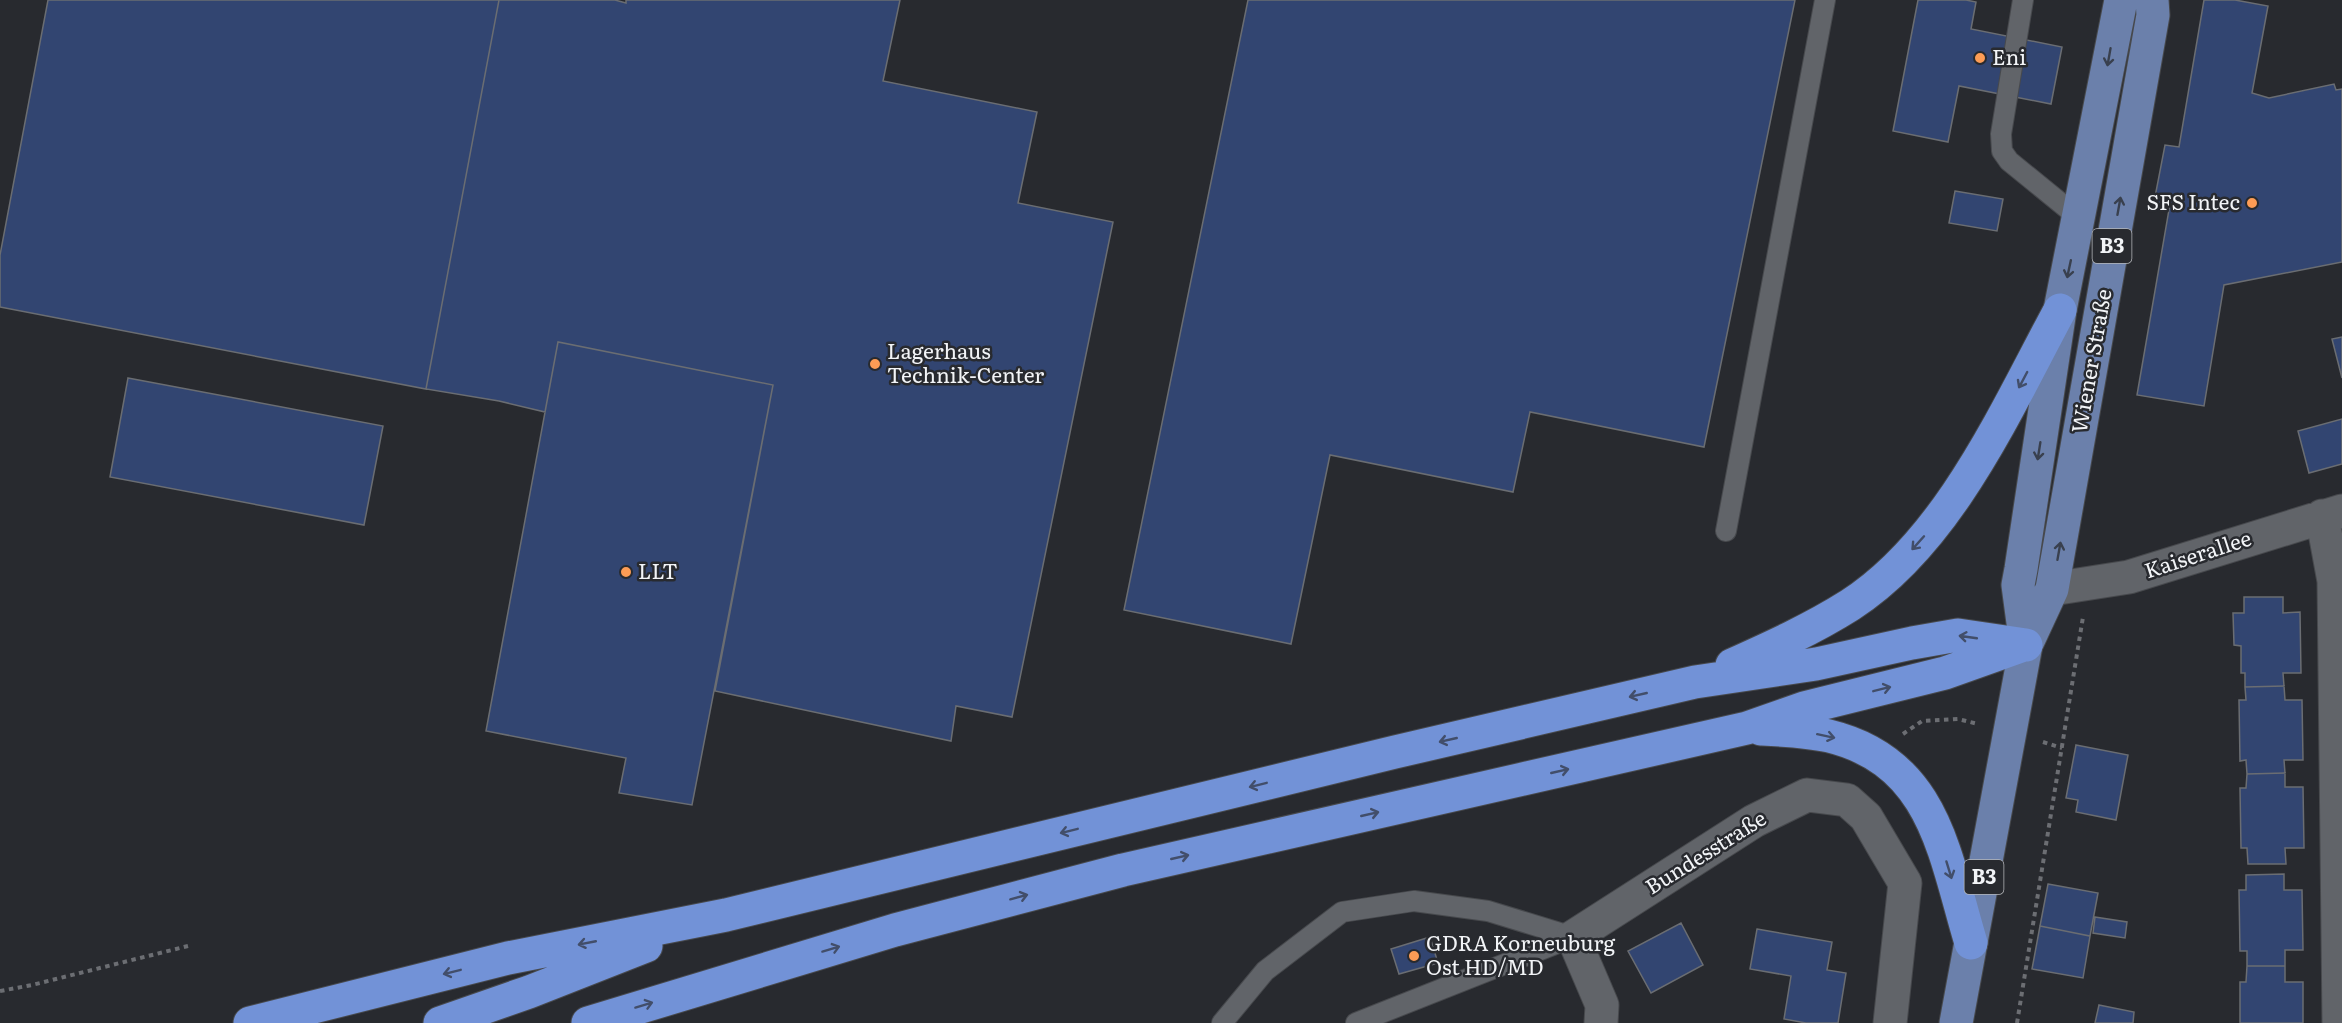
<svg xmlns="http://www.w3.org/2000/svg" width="2342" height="1023" font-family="Literata,serif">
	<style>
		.building { fill: #324571; stroke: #6a6d72; stroke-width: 1.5 }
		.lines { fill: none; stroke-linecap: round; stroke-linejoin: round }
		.lane-casing { stroke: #47494d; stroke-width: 22 }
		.street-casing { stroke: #47494d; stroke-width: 35 }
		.primary-casing { stroke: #47494d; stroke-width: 35 }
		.highway-casing { stroke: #47494d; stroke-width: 35 }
		.path { stroke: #6c6e73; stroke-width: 4; stroke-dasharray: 4.5 4.5; stroke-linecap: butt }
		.lane { stroke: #616469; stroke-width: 20 }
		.street { stroke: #616469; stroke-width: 33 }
		.primary { stroke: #6b80ab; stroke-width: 33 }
		.highway { stroke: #7292d7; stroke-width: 33 }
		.oneway { stroke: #39404e }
		.oneway2 { stroke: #424e6a }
		.poi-dot { fill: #fd9c55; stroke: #282a2f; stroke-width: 2 }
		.labels { text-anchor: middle; stroke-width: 5; stroke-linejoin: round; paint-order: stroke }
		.shield { fill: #282a2f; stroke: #b5b7bb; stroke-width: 1.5 }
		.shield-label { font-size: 20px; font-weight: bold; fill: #f2f4f7 }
		.poi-label { font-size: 21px; fill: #f2f4f7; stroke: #282a2f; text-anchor: start }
		.street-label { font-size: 21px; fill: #f2f4f7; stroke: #282a2f }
	</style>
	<rect width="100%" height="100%" fill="#282a2f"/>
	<path class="building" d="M 48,0 L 499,0 L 426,389 L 0,307 L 0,255 Z
		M 499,0 L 615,0 L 626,3 L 626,0 L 900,0 L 883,81 L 1037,112 L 1018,203 L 1113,222 L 1012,717 L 956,706 L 951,741 L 715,691 L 773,385 L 558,342 L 545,412 L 499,401 L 426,389 Z
		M 1248,0 L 1795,0 L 1704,447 L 1530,412 L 1513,492 L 1330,455 L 1291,644 L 1124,610 Z
		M 1918,0 L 1966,0 L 1976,2 L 1971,29 L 2062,47 L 2051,104 L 1959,86 L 1948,142 L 1893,131 Z
		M 2204,0 L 2235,0 L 2268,6 L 2252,93 L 2269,98 L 2334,84 L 2336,90 L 2342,89 L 2342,262 L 2224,285 L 2204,406 L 2137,395 L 2170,204 L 2154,202 L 2165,145 L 2179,147 Z
		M 1955,191 L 2003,199 L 1997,231 L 1949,223 Z
		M 2342,337 L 2342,378 L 2332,339 Z
		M 558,342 L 773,385 L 692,805 L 619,793 L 626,758 L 486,731 Z
		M 128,378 L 383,426 L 364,525 L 110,477 Z
		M 2342,419 L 2342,464 L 2309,473 L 2298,431 Z
		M 2244,597 L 2283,597 L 2283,613 L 2300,612 L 2301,673 L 2283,673 L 2284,686 L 2245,687 L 2245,673 L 2241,673 L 2241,646 L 2234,645 L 2233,613 L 2244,613 Z
		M 2284,686 L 2285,700 L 2302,700 L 2303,760 L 2284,760 L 2285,773 L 2247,774 L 2246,760 L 2240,761 L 2239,700 L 2246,700 L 2245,687 Z
		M 2076,745 L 2128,755 L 2116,820 L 2076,812 L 2078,800 L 2066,798 Z
		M 2285,773 L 2285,787 L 2303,787 L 2304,848 L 2285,848 L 2286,864 L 2248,864 L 2247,848 L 2241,848 L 2240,788 L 2246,788 L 2247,774 Z
		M 2284,874 L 2284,890 L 2302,890 L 2303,950 L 2285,950 L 2285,966 L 2247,966 L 2247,951 L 2240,951 L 2239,890 L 2246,890 L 2246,875 Z
		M 2048,884 L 2098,893 L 2090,936 L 2040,926 Z
		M 2095,917 L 2127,922 L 2125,938 L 2093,933 Z
		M 1681,923 L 1703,965 L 1651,993 L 1628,951 Z
		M 2040,926 L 2090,936 L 2083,978 L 2032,969 Z
		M 1757,929 L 1832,942 L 1827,970 L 1846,973 L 1838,1023 L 1806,1023 L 1784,1019 L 1791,976 L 1750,969 Z
		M 1430,937 L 1438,963 L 1399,974 L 1391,949 Z
		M 2247,966 L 2285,966 L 2285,982 L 2303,982 L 2303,1023 L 2240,1023 L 2240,982 L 2246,982 Z
		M 2099,1005 L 2134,1012 L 2133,1023 L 2095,1023 Z"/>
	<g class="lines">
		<defs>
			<path id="lane" d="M 2023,0 L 2001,134 L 2002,151 L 2009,161 L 2079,218
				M 1726,531 L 1825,0
				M 1222,1023 L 1265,971 L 1342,912 L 1414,901 L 1488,911 L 1573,937
				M 1356,1023 L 1573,937"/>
			<path id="street" d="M 2322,516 L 2334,581 L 2339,1023
				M 2052,589 L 2129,577 L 2342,511
				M 1601,1023 L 1602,1005 L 1573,937 L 1754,821 L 1807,795 L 1847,800 L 1866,817 L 1905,883 L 1890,1023"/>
			<path id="primary" d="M 2026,645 L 2018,585 L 2021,569 L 2060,310 L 2121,0
				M 1956,1023 L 2026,645 L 2052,589 L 2153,15 L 2152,0"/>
			<path id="highway" d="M 1732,665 C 1772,647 1812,629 1850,605 C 1949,541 2006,410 2060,310
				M 1761,729 C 1783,730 1807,731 1829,736 C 1935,762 1944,854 1971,943
				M 250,1023 L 508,958 L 726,915 L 1395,752 L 1695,682 L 1816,664 L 1912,643 L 1958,635 L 2026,645
				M 440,1023 L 529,992 L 646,946
				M 588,1023 L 895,930 L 1123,870 L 1747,728 L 1804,708 L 1945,673 L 2021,646"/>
		</defs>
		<use href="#lane" class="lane-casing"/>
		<use href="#street" class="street-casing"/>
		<use href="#primary" class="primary-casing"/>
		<use href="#highway" class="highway-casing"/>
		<path class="path" d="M 1903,734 L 1922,721 L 1958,719 L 1978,724
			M 2043,742 L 2062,748
			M 0,991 L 32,985 L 188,946
			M 2017,1023 L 2083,617"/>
		<use href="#lane" class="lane"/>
		<use href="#street" class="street"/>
		<use href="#primary" class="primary"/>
		<use href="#highway" class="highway"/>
	</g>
	<defs><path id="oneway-shaft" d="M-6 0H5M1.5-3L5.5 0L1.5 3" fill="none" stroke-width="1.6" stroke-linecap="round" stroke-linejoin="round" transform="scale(1.5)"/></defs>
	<g class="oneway">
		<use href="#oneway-shaft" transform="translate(2109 57) rotate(100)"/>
		<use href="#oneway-shaft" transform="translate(2119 206) rotate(-80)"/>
		<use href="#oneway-shaft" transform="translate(2069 269) rotate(102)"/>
		<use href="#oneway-shaft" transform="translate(2039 451) rotate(99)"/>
		<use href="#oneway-shaft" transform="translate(2059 551) rotate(-80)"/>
	</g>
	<g class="oneway2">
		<use href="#oneway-shaft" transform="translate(2023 380) rotate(118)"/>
		<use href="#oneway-shaft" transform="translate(1918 543) rotate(132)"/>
		<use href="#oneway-shaft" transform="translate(1968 637) rotate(-172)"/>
		<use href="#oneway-shaft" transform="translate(1882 689) rotate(-14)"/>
		<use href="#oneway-shaft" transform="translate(1638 695) rotate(167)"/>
		<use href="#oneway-shaft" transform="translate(1826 736) rotate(12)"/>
		<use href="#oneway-shaft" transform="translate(1448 740) rotate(167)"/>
		<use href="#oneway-shaft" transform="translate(1560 771) rotate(-13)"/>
		<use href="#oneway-shaft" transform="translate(1258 785) rotate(166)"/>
		<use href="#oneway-shaft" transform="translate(1370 814) rotate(-13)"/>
		<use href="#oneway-shaft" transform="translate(1069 831) rotate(166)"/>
		<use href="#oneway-shaft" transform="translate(1180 857) rotate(-13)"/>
		<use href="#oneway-shaft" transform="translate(1949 870) rotate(73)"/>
		<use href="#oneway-shaft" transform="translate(1019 897) rotate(-15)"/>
		<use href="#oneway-shaft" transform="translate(587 943) rotate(169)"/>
		<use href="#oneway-shaft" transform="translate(831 949) rotate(-17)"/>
		<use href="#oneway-shaft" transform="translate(452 972) rotate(166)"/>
		<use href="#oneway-shaft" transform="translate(644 1005) rotate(-17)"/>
	</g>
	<g class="poi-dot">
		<circle cx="1980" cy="58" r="6"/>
		<circle cx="2252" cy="203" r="6"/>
		<circle cx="875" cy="364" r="6"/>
		<circle cx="626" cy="572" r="6"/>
		<circle cx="1414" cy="956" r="6"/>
	</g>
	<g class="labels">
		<g class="shield">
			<rect x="2092.5" y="229" width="39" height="34" rx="4.5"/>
			<rect x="1964.5" y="860" width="39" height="34" rx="4.5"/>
		</g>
		<g class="shield-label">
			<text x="2112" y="253">B3</text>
			<text x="1984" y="884">B3</text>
		</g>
		<g class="poi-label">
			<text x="1992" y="65">Eni</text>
			<text x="2240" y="210" text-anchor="end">SFS Intec</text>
			<text x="887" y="359">Lagerhaus<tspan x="887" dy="24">Technik-Center</tspan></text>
			<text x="638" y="579">LLT</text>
			<text x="1426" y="951">GDRA Korneuburg<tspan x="1426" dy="24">Ost HD/MD</tspan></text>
		</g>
		<g class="street-label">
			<text transform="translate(2092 361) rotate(-80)" y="7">Wiener Straße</text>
			<text transform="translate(2198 555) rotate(-18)" y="7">Kaiserallee</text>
			<text transform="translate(1706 853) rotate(-32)" y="7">Bundesstraße</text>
		</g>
	</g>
</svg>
